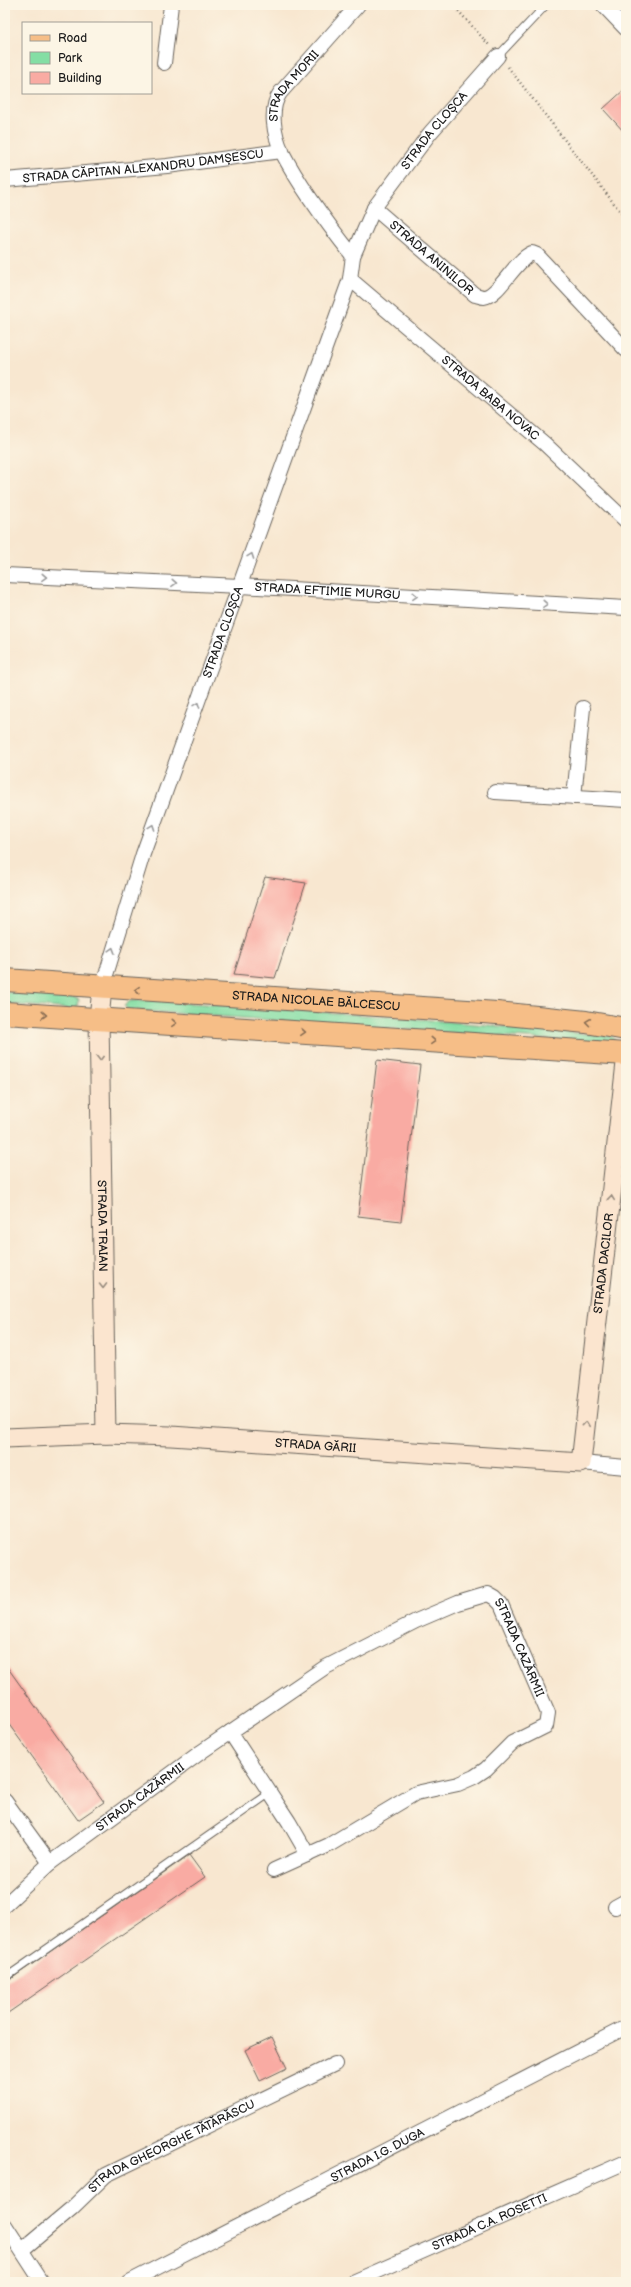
<svg xmlns="http://www.w3.org/2000/svg" width="631" height="2287" font-family="'Balsamiq Sans',sans-serif">
	<style>
		.green { fill: #84dea4; stroke: #507d60 }
		.building { fill: #f9aba3 }
		.lines { fill: none; stroke-linecap: round; stroke-linejoin: round }
		.lane-casing { stroke: #69635b; stroke-width: 9 }
		.street-casing { stroke: #69635b; stroke-width: 16 }
		.secondary-casing { stroke: #69635b; stroke-width: 21 }
		.primary-casing { stroke: #69635b; stroke-width: 24 }
		.path { stroke: #69635b; stroke-width: 2.5; stroke-dasharray: 1 3; stroke-linecap: butt }
		.lane { stroke: #fff; stroke-width: 7 }
		.street { stroke: #fff; stroke-width: 14 }
		.secondary { stroke: #fbe5cf; stroke-width: 19 }
		.primary { stroke: #f6be87; stroke-width: 22 }
		.oneway { stroke: #999 }
		.oneway2 { stroke: #896d52 }
		.oneway3 { stroke: #978b7e }
		.labels { text-anchor: middle; stroke-width: 3; stroke-linejoin: round; paint-order: stroke }
		.street-label { font-size: 12px; fill: #1c1c1c; stroke: #fcf5e5 }
	</style>
	<rect width="100%" height="100%" fill="#fcf5e5"/>
	<filter id="ink" filterUnits="userSpaceOnUse"><feTurbulence type="fractalNoise" baseFrequency=".025" numOctaves="2"/><feDisplacementMap in="SourceGraphic" scale="8" xChannelSelector="R" yChannelSelector="G"/><feConvolveMatrix kernelMatrix="1 2 1 2 8 2 1 2 1" color-interpolation-filters="sRGB"/></filter>
	<filter id="wash" filterUnits="userSpaceOnUse"><feTurbulence type="fractalNoise" baseFrequency=".012" numOctaves="4" result="noise"/><feDisplacementMap in="SourceGraphic" scale="16" xChannelSelector="R" yChannelSelector="G"/><feGaussianBlur stdDeviation="0.9" result="paint"/><feColorMatrix in="noise" values="0 0 0 0 0 0 0 0 0 0 0 0 0 0 0 0 0 1.4 0 .05"/><feComposite in="paint" operator="in"/></filter>
	<g filter="url(#wash)">
		<rect width="100%" height="100%" fill="#f8e7d0"/>
		<path class="green" d="M 5,992 L 74,997 L 79,1000 L 78,1006 L 74,1009 L 5,1004 Z
			M 144,1000 L 394,1017 L 612,1036 L 616,1041 L 612,1044 L 129,1010 L 124,1006 L 130,1001 Z"/>
		<g id="blocks">
			<path class="building" d="M 626,88 L 626,134 L 603,109 Z
				M 265,877 L 306,883 L 275,978 L 234,974 Z
				M 377,1060 L 420,1065 L 401,1221 L 358,1216 Z
				M 5,1664 L 104,1802 L 78,1820 L 5,1719 Z
				M 189,1855 L 205,1877 L 5,2015 L 5,1983 Z
				M 272,2037 L 287,2068 L 260,2081 L 245,2050 Z"/>
		</g>
	</g>
	<g filter="url(#ink)">
		<use href="#blocks" fill-opacity="0" stroke="#69635b" stroke-width="1"/>
		<g class="lines">
			<defs>
				<path id="lane" d="M 498,56 L 546,5
					M 5,1978 L 270,1793"/>
				<g id="street">
					<path d="M 603,5 L 626,29"/>
					<path d="M 164,63 L 171,5"/>
					<path id="s1" d="M 5,180 L 167,166 L 282,151"/>
					<path id="s2" d="M 374,208 L 475,295 C 477,295 481,297 484,297 C 499,296 515,260 532,253 L 537,255 L 626,350"/>
					<path id="s3" d="M 353,256 C 330,227 299,185 282,152 C 274,135 269,109 280,93 L 358,5"/>
					<path id="s4" d="M 350,279 L 545,444 L 626,521"/>
					<path id="s5" d="M 5,575 L 240,586 L 626,608"/>
					<path d="M 495,792 L 626,800"/>
					<path d="M 574,797 L 583,708"/>
					<path id="s6" d="M 102,988 L 143,854 L 350,279 L 353,256 L 374,208 L 430,133 L 498,56"/>
					<path d="M 581,1463 L 626,1467"/>
					<path d="M 230,1732 L 289,1822 L 308,1855"/>
					<path d="M 5,1801 L 50,1863"/>
					<path id="s7" d="M 5,1905 L 50,1863 L 201,1752 L 324,1668 L 416,1621 L 458,1603 L 488,1594 L 495,1598 L 501,1604 L 548,1713 L 546,1726 L 512,1743 L 486,1769 L 474,1777 L 458,1784 L 416,1793 L 329,1845 L 274,1870"/>
					<path d="M 615,1907 L 626,1901"/>
					<path d="M 5,2225 L 42,2282"/>
					<path id="s8" d="M 22,2250 L 72,2208 L 106,2175 L 335,2064"/>
					<path id="s9" d="M 129,2282 C 295,2198 460,2112 626,2027"/>
					<path id="s10" d="M 353,2282 L 626,2162"/>
				</g>
				<g id="secondary">
					<path id="s11" d="M 102,988 L 99,1019 L 106,1434"/>
					<path id="s12" d="M 5,1438 L 106,1434 L 171,1436 L 581,1463 L 626,1063"/>
				</g>
				<g id="primary">
					<path id="s13" d="M 5,980 L 497,1013 L 586,1022 L 626,1029"/>
					<path d="M 5,1013 L 626,1054"/>
				</g>
			</defs>
			<use href="#lane" class="lane-casing"/>
			<use href="#street" class="street-casing"/>
			<use href="#secondary" class="secondary-casing"/>
			<use href="#primary" class="primary-casing"/>
			<path class="path" d="M 453,5 L 489,45
				M 508,67 L 626,219"/>
			<use href="#lane" class="lane"/>
			<use href="#street" class="street"/>
			<use href="#secondary" class="secondary"/>
			<use href="#primary" class="primary"/>
		</g>
		<defs><path id="oneway-chevron" d="M-2-3.5L2.5 0L-2 3.5" fill="none" stroke-width="1.6" stroke-linecap="round" stroke-linejoin="round"/></defs>
		<g class="oneway">
			<use href="#oneway-chevron" transform="translate(251 556) rotate(-70)"/>
			<use href="#oneway-chevron" transform="translate(44 577) rotate(3)"/>
			<use href="#oneway-chevron" transform="translate(174 583) rotate(3)"/>
			<use href="#oneway-chevron" transform="translate(415 596) rotate(3)"/>
			<use href="#oneway-chevron" transform="translate(545 604) rotate(3)"/>
			<use href="#oneway-chevron" transform="translate(197 705) rotate(-70)"/>
			<use href="#oneway-chevron" transform="translate(152 827) rotate(-70)"/>
			<use href="#oneway-chevron" transform="translate(112 950) rotate(-73)"/>
		</g>
		<g class="oneway2">
			<use href="#oneway-chevron" transform="translate(137 990) rotate(-176)"/>
			<use href="#oneway-chevron" transform="translate(44 1015) rotate(3)"/>
			<use href="#oneway-chevron" transform="translate(588 1022) rotate(-172)"/>
			<use href="#oneway-chevron" transform="translate(174 1023) rotate(4)"/>
			<use href="#oneway-chevron" transform="translate(303 1032) rotate(4)"/>
			<use href="#oneway-chevron" transform="translate(433 1041) rotate(4)"/>
		</g>
		<g class="oneway3">
			<use href="#oneway-chevron" transform="translate(100 1058) rotate(89)"/>
			<use href="#oneway-chevron" transform="translate(611 1198) rotate(-84)"/>
			<use href="#oneway-chevron" transform="translate(103 1286) rotate(89)"/>
			<use href="#oneway-chevron" transform="translate(586 1424) rotate(-84)"/>
		</g>
	</g>
	<g class="labels">
		<g class="street-label">
			<text dy="4" stroke="none"><textPath href="#s3" startOffset="200">STRADA MORII</textPath></text>
			<text dy="4" stroke="none"><textPath href="#s6" startOffset="925">STRADA CLOȘCA</textPath></text>
			<text dy="4" stroke="none"><textPath href="#s1" startOffset="139">STRADA CĂPITAN ALEXANDRU DAMȘESCU</textPath></text>
			<text dy="4" stroke="none"><textPath href="#s2" startOffset="76">STRADA ANINILOR</textPath></text>
			<text dy="4" stroke="none"><textPath href="#s4" startOffset="184">STRADA BABA NOVAC</textPath></text>
			<text dy="4" stroke="none"><textPath href="#s5" startOffset="323">STRADA EFTIMIE MURGU</textPath></text>
			<text dy="4" stroke="none"><textPath href="#s6" startOffset="376">STRADA CLOȘCA</textPath></text>
			<text dy="4" stroke="none"><textPath href="#s13" startOffset="312">STRADA NICOLAE BĂLCESCU</textPath></text>
			<text dy="4" stroke="none"><textPath href="#s11" startOffset="238">STRADA TRAIAN</textPath></text>
			<text dy="4" stroke="none"><textPath href="#s12" startOffset="778">STRADA DACILOR</textPath></text>
			<text dy="4" stroke="none"><textPath href="#s12" startOffset="311">STRADA GĂRII</textPath></text>
			<text dy="4" stroke="none"><textPath href="#s7" startOffset="642">STRADA CAZĂRMII</textPath></text>
			<text dy="4" stroke="none"><textPath href="#s7" startOffset="173">STRADA CAZĂRMII</textPath></text>
			<text dy="4" stroke="none"><textPath href="#s8" startOffset="184">STRADA GHEORGHE TĂTĂRĂSCU</textPath></text>
			<text dy="4" stroke="none"><textPath href="#s9" startOffset="279">STRADA I.G. DUGA</textPath></text>
			<text dy="4" stroke="none"><textPath href="#s10" startOffset="149">STRADA C.A. ROSETTI</textPath></text>
		</g>
	</g>
	<rect width="631" height="2287" fill="none" stroke="#fcf5e5" stroke-width="20"/>
	<rect x="22" y="22" width="130" height="72" fill="#fcf5e5" stroke="#a29e95"/>
	<rect x="30" y="35" width="20" height="6" fill="#f6be87" stroke="#a29e95"/>
	<text x="58" y="42" font-size="12" fill="#1c1c1c">Road</text>
	<rect x="30" y="52" width="20" height="12" fill="#84dea4" stroke="#a29e95"/>
	<text x="58" y="62" font-size="12" fill="#1c1c1c">Park</text>
	<rect x="30" y="72" width="20" height="12" fill="#f9aba3" stroke="#a29e95"/>
	<text x="58" y="82" font-size="12" fill="#1c1c1c">Building</text>
</svg>
